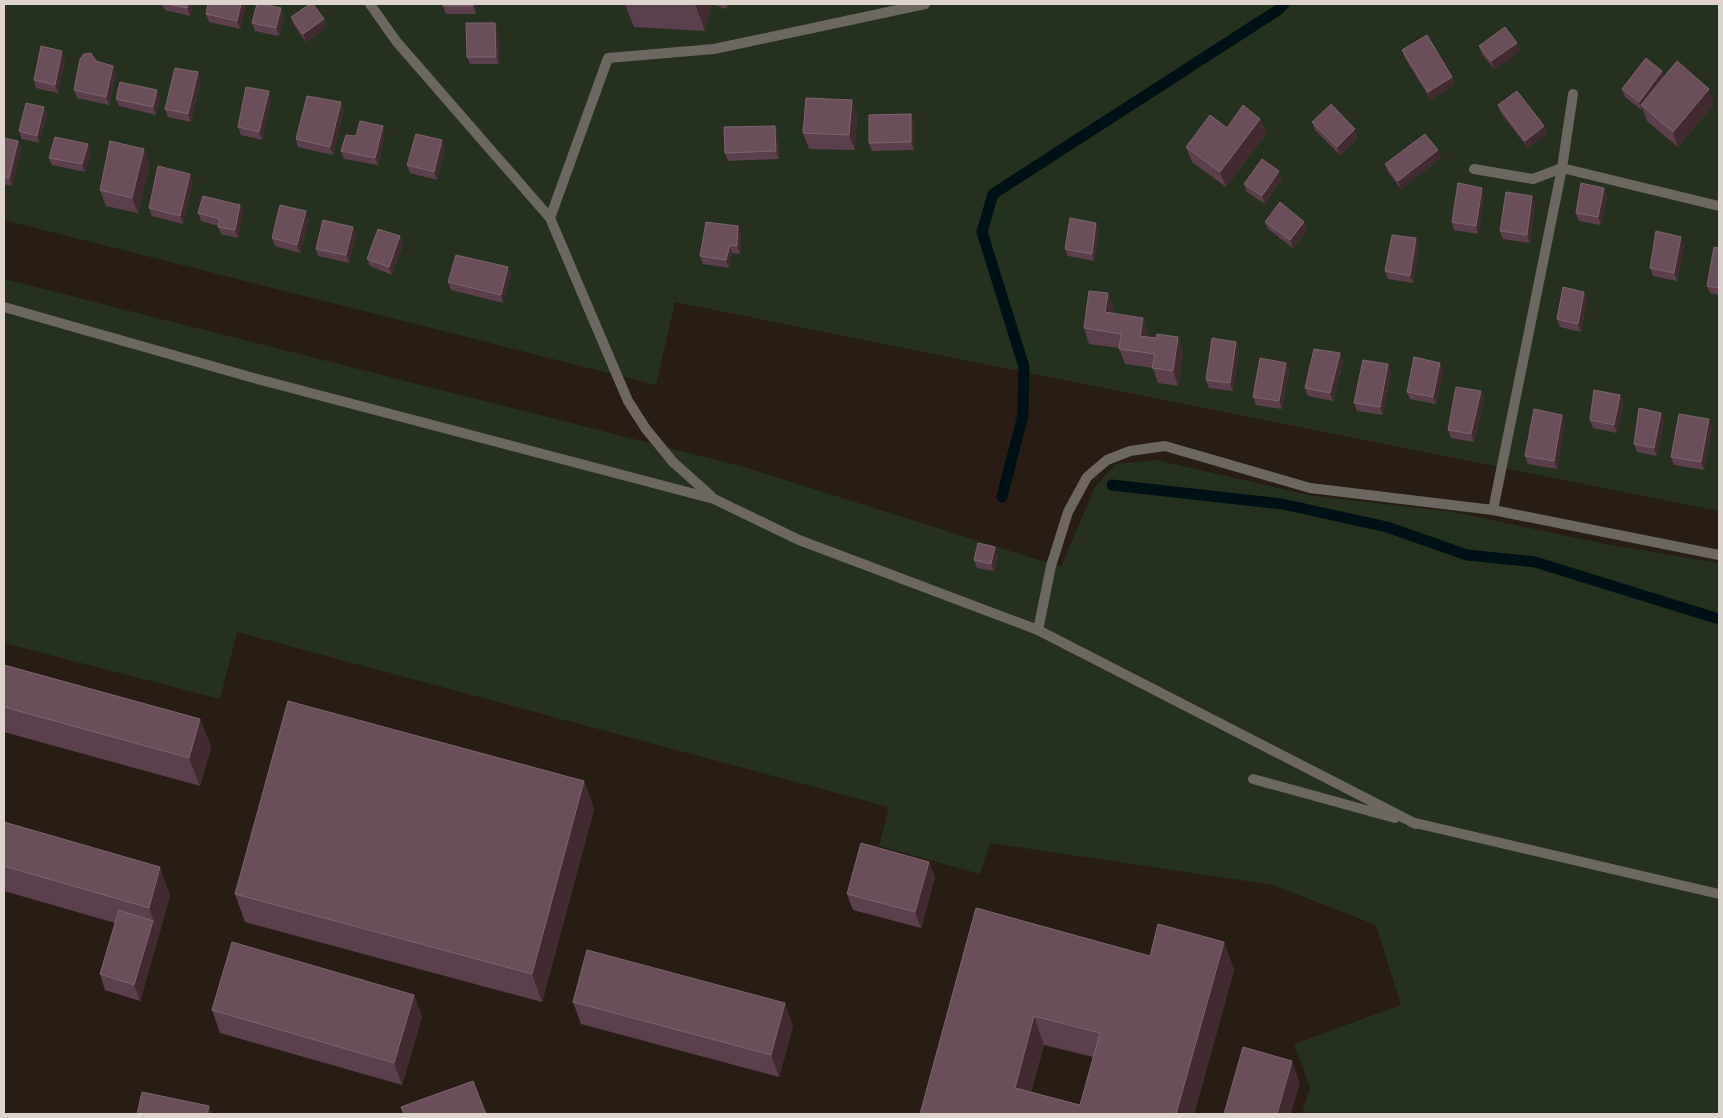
<svg xmlns="http://www.w3.org/2000/svg" width="1723" height="1118" font-family="Commissioner,sans-serif">
	<style>
		.green { fill: #25311e }
		.lines { fill: none; stroke-linecap: round; stroke-linejoin: round }
		.stream { stroke: #001115; stroke-width: 11 }
		.minor { stroke: #6c6761; stroke-width: 10 }
		.wall { fill: #5c3f4d; fill-rule: evenodd }
		.shaded-wall { fill: #412b30 }
		.building { fill: #6a4f5b; stroke: #7c646d; fill-rule: evenodd }
	</style>
	<rect width="100%" height="100%" fill="#281d14"/>
	<path class="green" d="M 4,4 L 1719,4 L 1719,511 L 675,302 L 656,385 L 4,220 Z
		M 4,279 L 744,467 L 1061,567 L 1095,487 L 1116,464 L 1156,460 L 1313,496 L 1454,512 L 1605,544 L 1719,563 L 1719,1114 L 1302,1114 L 1310,1087 L 1294,1044 L 1401,1005 L 1376,925 L 1273,885 L 990,843 L 980,874 L 879,846 L 889,807 L 237,632 L 220,699 L 4,643 Z"/>
	<g class="lines">
		<path class="stream" d="M 1112,485 L 1282,504 L 1387,527 L 1467,555 L 1535,562 L 1719,619
			M 1002,497 L 1023,415 L 1024,367 L 982,232 L 993,194 L 1278,10 L 1284,4"/>
		<path class="minor" d="M 370,4 L 396,41 L 550,218 L 628,401 L 646,429 L 673,462 L 711,496
			M 1474,169 L 1533,179 L 1562,168 L 1719,206
			M 550,218 L 608,58 L 714,49 L 925,4
			M 4,307 L 250,377 L 714,499 L 799,540 L 1038,630 L 1416,824
			M 1493,510 L 1562,168 L 1573,94
			M 1038,630 L 1051,566 L 1068,512 L 1087,477 L 1107,460 L 1130,451 L 1165,446 L 1310,488 L 1493,510 L 1719,555
			M 1253,779 L 1395,818
			M 1411,822 L 1719,894"/>
	</g>
	<path class="wall" d="M 162,4 L 193,4 L 190,16 L 165,10 Z
		M 246,4 L 240,29 L 209,22 L 206,14 Z
		M 476,4 L 476,14 L 446,14 L 443,6 Z
		M 625,4 L 728,4 L 726,9 L 712,4 L 705,31 L 634,27 Z
		M 281,8 L 284,16 L 279,36 L 255,31 L 252,23 Z
		M 291,17 L 324,19 L 327,27 L 306,42 L 294,25 Z
		M 498,31 L 499,64 L 470,64 L 467,57 Z
		M 1479,46 L 1520,51 L 1494,69 L 1482,54 Z
		M 1402,50 L 1452,77 L 1455,84 L 1431,100 L 1405,58 Z
		M 65,59 L 58,93 L 36,88 L 34,80 Z
		M 96,61 L 116,74 L 109,105 L 77,98 L 74,90 Z
		M 1662,71 L 1664,77 L 1714,104 L 1678,147 L 1647,121 L 1643,109 L 1642,110 L 1625,97 L 1622,89 Z
		M 201,80 L 191,122 L 168,117 L 165,109 Z
		M 160,98 L 156,115 L 119,106 L 116,99 Z
		M 271,99 L 262,140 L 241,135 L 238,127 Z
		M 852,100 L 857,116 L 855,150 L 809,149 L 803,133 Z
		M 1498,105 L 1544,126 L 1547,133 L 1528,148 L 1501,113 Z
		M 44,107 L 47,115 L 39,143 L 22,139 L 19,131 Z
		M 344,110 L 333,155 L 298,147 L 296,139 Z
		M 911,114 L 914,122 L 914,150 L 872,151 L 869,143 Z
		M 1260,119 L 1266,134 L 1226,187 L 1192,162 L 1186,147 L 1227,128 Z
		M 1312,122 L 1358,137 L 1340,155 L 1315,130 Z
		M 385,134 L 378,165 L 344,159 L 341,151 L 356,136 Z
		M 778,134 L 779,159 L 728,161 L 725,153 Z
		M 4,138 L 18,141 L 21,149 L 12,186 L 4,184 Z
		M 445,148 L 437,180 L 410,173 L 407,165 Z
		M 1438,150 L 1441,158 L 1401,189 L 1388,172 L 1385,164 Z
		M 91,152 L 85,172 L 52,165 L 49,158 Z
		M 150,164 L 138,213 L 106,206 L 100,190 Z
		M 1282,179 L 1265,204 L 1247,192 L 1244,184 Z
		M 193,182 L 183,224 L 152,216 L 149,208 Z
		M 1604,188 L 1607,196 L 1601,225 L 1579,221 L 1576,213 Z
		M 1484,196 L 1478,234 L 1454,230 L 1452,222 Z
		M 1535,204 L 1530,243 L 1503,239 L 1500,231 Z
		M 240,205 L 243,212 L 238,238 L 221,234 L 218,226 L 201,221 L 198,213 Z
		M 309,219 L 300,253 L 275,246 L 272,238 Z
		M 1265,222 L 1304,222 L 1307,230 L 1293,248 L 1268,229 Z
		M 1096,223 L 1099,231 L 1094,261 L 1068,256 L 1065,249 Z
		M 738,226 L 741,234 L 740,254 L 732,253 L 729,268 L 703,264 L 700,256 Z
		M 353,227 L 356,234 L 349,263 L 318,256 L 316,249 Z
		M 400,236 L 403,244 L 392,275 L 370,266 L 367,259 Z
		M 1684,245 L 1677,281 L 1653,276 L 1650,268 Z
		M 1419,246 L 1413,283 L 1388,279 L 1385,271 Z
		M 1719,248 L 1719,295 L 1710,293 L 1707,286 Z
		M 508,267 L 511,275 L 503,303 L 451,290 L 448,282 Z
		M 1584,292 L 1587,300 L 1581,332 L 1560,327 L 1557,319 Z
		M 1114,308 L 1113,313 L 1148,333 L 1148,337 L 1156,338 L 1178,337 L 1183,352 L 1178,386 L 1158,383 L 1153,368 L 1125,364 L 1119,348 L 1089,344 L 1084,328 Z
		M 1236,342 L 1239,350 L 1233,391 L 1209,388 L 1206,380 Z
		M 1340,353 L 1343,361 L 1333,401 L 1308,396 L 1305,388 Z
		M 1286,363 L 1289,371 L 1282,409 L 1256,405 L 1253,397 Z
		M 1440,363 L 1443,371 L 1436,404 L 1410,399 L 1407,392 Z
		M 1388,364 L 1391,372 L 1383,415 L 1357,411 L 1354,403 Z
		M 1481,391 L 1484,399 L 1474,442 L 1451,438 L 1448,430 Z
		M 1620,395 L 1623,403 L 1617,433 L 1593,428 L 1590,420 Z
		M 1661,413 L 1664,421 L 1657,456 L 1637,452 L 1634,444 Z
		M 1565,423 L 1557,469 L 1528,464 L 1525,456 Z
		M 1712,427 L 1704,470 L 1674,465 L 1671,457 Z
		M 998,555 L 994,571 L 977,568 L 974,560 Z
		M 4,665 L 200,719 L 211,747 L 200,786 L 4,732 Z
		M 584,781 L 594,809 L 542,1002 L 245,922 L 235,894 Z
		M 4,822 L 170,895 L 140,1001 L 105,990 L 100,974 L 115,923 L 4,891 Z
		M 935,877 L 921,928 L 853,910 L 847,894 Z
		M 976,908 L 1150,956 L 1224,942 L 1234,970 L 1194,1114 L 920,1114 ZM 1044,1045 L 1093,1057 L 1080,1105 L 1031,1092 Z
		M 414,995 L 422,1017 L 402,1085 L 220,1033 L 212,1010 Z
		M 573,1002 L 793,1026 L 779,1077 L 581,1024 Z"/>
	<path class="shaded-wall" d="M 188,4 L 193,4 L 190,16 L 187,8 Z
		M 241,4 L 246,4 L 240,29 L 237,21 Z
		M 473,4 L 476,4 L 476,14 L 473,6 Z
		M 695,4 L 712,4 L 705,31 Z
		M 281,8 L 284,16 L 279,36 L 276,28 Z
		M 324,19 L 327,27 L 306,42 L 303,34 Z
		M 495,23 L 498,31 L 499,64 L 496,57 Z
		M 1517,43 L 1520,51 L 1494,69 L 1491,61 Z
		M 62,51 L 65,59 L 58,93 L 55,85 Z
		M 113,66 L 116,74 L 109,105 L 106,97 Z
		M 1662,71 L 1665,79 L 1641,105 L 1643,109 L 1642,110 L 1639,102 Z
		M 198,72 L 201,80 L 191,122 L 188,114 Z
		M 1452,77 L 1455,84 L 1431,100 L 1428,92 Z
		M 1709,89 L 1714,104 L 1678,147 L 1673,132 Z
		M 157,90 L 160,98 L 156,115 L 153,107 Z
		M 269,91 L 271,99 L 262,140 L 259,132 Z
		M 852,100 L 857,116 L 855,150 L 849,135 Z
		M 341,102 L 344,110 L 333,155 L 330,147 Z
		M 44,107 L 47,115 L 39,143 L 37,136 Z
		M 911,114 L 914,122 L 914,150 L 911,142 Z
		M 1260,119 L 1266,134 L 1226,187 L 1220,172 Z
		M 383,126 L 385,134 L 378,165 L 375,158 Z
		M 775,126 L 778,134 L 779,159 L 776,151 Z
		M 1544,126 L 1547,133 L 1528,148 L 1525,141 Z
		M 1355,129 L 1358,137 L 1340,155 L 1337,147 Z
		M 442,140 L 445,148 L 437,180 L 434,172 Z
		M 18,141 L 21,149 L 12,186 L 9,178 Z
		M 88,144 L 91,152 L 85,172 L 82,164 Z
		M 144,149 L 150,164 L 138,213 L 132,198 Z
		M 1438,150 L 1441,158 L 1401,189 L 1398,181 Z
		M 1279,171 L 1282,179 L 1265,204 L 1262,196 Z
		M 190,174 L 193,182 L 183,224 L 180,216 Z
		M 1482,188 L 1484,196 L 1478,234 L 1476,226 Z
		M 1604,188 L 1607,196 L 1601,225 L 1598,217 Z
		M 1532,196 L 1535,204 L 1530,243 L 1527,235 Z
		M 240,205 L 243,212 L 238,238 L 235,230 Z
		M 306,211 L 309,219 L 300,253 L 297,245 Z
		M 1304,222 L 1307,230 L 1293,248 L 1290,240 Z
		M 1096,223 L 1099,231 L 1094,261 L 1092,254 Z
		M 738,226 L 741,234 L 740,254 L 737,246 Z
		M 353,227 L 356,234 L 349,263 L 346,255 Z
		M 400,236 L 403,244 L 392,275 L 389,267 Z
		M 1681,237 L 1684,245 L 1677,281 L 1674,273 Z
		M 1416,238 L 1419,246 L 1413,283 L 1410,276 Z
		M 730,245 L 732,253 L 729,268 L 726,260 Z
		M 508,267 L 511,275 L 503,303 L 501,295 Z
		M 1584,292 L 1587,300 L 1581,332 L 1578,324 Z
		M 1108,293 L 1114,308 L 1111,327 L 1105,312 Z
		M 1143,318 L 1148,333 L 1146,351 L 1140,336 Z
		M 1178,337 L 1183,352 L 1178,386 L 1173,371 Z
		M 1236,342 L 1239,350 L 1233,391 L 1230,383 Z
		M 1340,353 L 1343,361 L 1333,401 L 1330,393 Z
		M 1286,363 L 1289,371 L 1282,409 L 1279,401 Z
		M 1440,363 L 1443,371 L 1436,404 L 1433,397 Z
		M 1388,364 L 1391,372 L 1383,415 L 1380,407 Z
		M 1481,391 L 1484,399 L 1474,442 L 1471,434 Z
		M 1620,395 L 1623,403 L 1617,433 L 1614,425 Z
		M 1661,413 L 1664,421 L 1657,456 L 1654,448 Z
		M 1562,415 L 1565,423 L 1557,469 L 1554,461 Z
		M 1709,419 L 1712,427 L 1704,470 L 1701,462 Z
		M 995,547 L 998,555 L 994,571 L 991,564 Z
		M 200,719 L 211,747 L 200,786 L 189,758 Z
		M 584,781 L 594,809 L 542,1002 L 532,974 Z
		M 929,862 L 935,877 L 921,928 L 915,912 Z
		M 160,867 L 170,895 L 159,936 L 149,908 Z
		M 153,921 L 159,936 L 140,1001 L 134,985 Z
		M 1224,942 L 1234,970 L 1194,1114 L 1176,1114 Z
		M 414,995 L 422,1017 L 402,1085 L 394,1063 Z
		M 785,1003 L 793,1026 L 779,1077 L 771,1055 Z
		M 1034,1016 L 1044,1045 L 1025,1114 L 1015,1088 Z
		M 1292,1061 L 1300,1083 L 1291,1114 L 1277,1114 Z
		M 209,1106 L 212,1114 L 207,1114 Z"/>
	<path class="building" d="M 167,4 L 188,4 L 187,8 Z
		M 208,4 L 241,4 L 237,21 L 206,14 Z
		M 257,4 L 262,4 L 281,8 L 276,28 L 252,23 Z
		M 310,4 L 313,4 L 324,19 L 303,34 L 291,17 Z
		M 443,4 L 473,4 L 473,6 L 443,6 Z
		M 466,23 L 495,23 L 496,57 L 467,57 Z
		M 1505,27 L 1517,43 L 1491,61 L 1479,46 Z
		M 1427,35 L 1452,77 L 1428,92 L 1402,50 Z
		M 41,46 L 62,51 L 55,85 L 34,80 Z
		M 91,53 L 96,61 L 113,66 L 106,97 L 74,90 L 80,59 L 84,54 Z
		M 1646,58 L 1662,71 L 1639,102 L 1622,89 Z
		M 1677,61 L 1709,89 L 1673,132 L 1641,105 Z
		M 175,68 L 198,72 L 188,114 L 165,109 Z
		M 120,82 L 157,90 L 153,107 L 116,99 Z
		M 246,87 L 269,91 L 259,132 L 238,127 Z
		M 1517,91 L 1544,126 L 1525,141 L 1498,105 Z
		M 307,96 L 341,102 L 330,147 L 296,139 Z
		M 806,98 L 852,100 L 849,135 L 803,133 Z
		M 26,103 L 44,107 L 37,136 L 19,131 Z
		M 1331,104 L 1355,129 L 1337,147 L 1312,122 Z
		M 1243,105 L 1260,119 L 1220,172 L 1186,147 L 1210,115 L 1227,128 Z
		M 911,114 L 911,142 L 869,143 L 869,115 Z
		M 360,121 L 383,126 L 375,158 L 341,151 L 346,135 L 356,136 Z
		M 775,126 L 776,151 L 725,153 L 724,127 Z
		M 416,134 L 442,140 L 434,172 L 407,165 Z
		M 1425,134 L 1438,150 L 1398,181 L 1385,164 Z
		M 55,137 L 88,144 L 82,164 L 49,158 Z
		M 4,138 L 18,141 L 9,178 L 4,177 Z
		M 110,141 L 144,149 L 132,198 L 100,190 Z
		M 1262,159 L 1279,171 L 1262,196 L 1244,184 Z
		M 158,166 L 190,174 L 180,216 L 149,208 Z
		M 1458,183 L 1482,188 L 1476,226 L 1452,222 Z
		M 1581,183 L 1604,188 L 1598,217 L 1576,213 Z
		M 1506,192 L 1532,196 L 1527,235 L 1500,231 Z
		M 203,196 L 240,205 L 235,230 L 218,227 L 220,219 L 198,213 Z
		M 1280,202 L 1304,222 L 1290,240 L 1265,222 Z
		M 280,205 L 306,211 L 297,245 L 272,238 Z
		M 1070,218 L 1096,223 L 1092,254 L 1065,249 Z
		M 323,220 L 353,227 L 346,255 L 316,249 Z
		M 706,222 L 738,226 L 737,246 L 730,245 L 726,260 L 700,256 Z
		M 378,229 L 400,236 L 389,267 L 367,259 Z
		M 1656,231 L 1681,237 L 1674,273 L 1650,268 Z
		M 1392,235 L 1416,238 L 1410,276 L 1385,271 Z
		M 1714,247 L 1719,248 L 1719,288 L 1707,286 Z
		M 456,255 L 508,267 L 501,295 L 448,282 Z
		M 1563,287 L 1584,292 L 1578,324 L 1557,319 Z
		M 1089,291 L 1108,293 L 1105,312 L 1143,318 L 1140,336 L 1156,338 L 1157,334 L 1178,337 L 1173,371 L 1152,368 L 1155,354 L 1119,349 L 1121,334 L 1084,328 Z
		M 1212,338 L 1236,342 L 1230,383 L 1206,380 Z
		M 1314,349 L 1340,353 L 1330,393 L 1305,388 Z
		M 1414,357 L 1440,363 L 1433,397 L 1407,392 Z
		M 1260,358 L 1286,363 L 1279,401 L 1253,397 Z
		M 1363,360 L 1388,364 L 1380,407 L 1354,403 Z
		M 1456,387 L 1481,391 L 1471,434 L 1448,430 Z
		M 1594,390 L 1620,395 L 1614,425 L 1590,420 Z
		M 1639,408 L 1661,413 L 1654,448 L 1634,444 Z
		M 1534,409 L 1562,415 L 1554,461 L 1525,456 Z
		M 1679,414 L 1709,419 L 1701,462 L 1671,457 Z
		M 978,543 L 995,547 L 991,564 L 974,560 Z
		M 4,665 L 200,719 L 189,758 L 4,707 Z
		M 288,701 L 584,781 L 532,974 L 235,894 Z
		M 4,822 L 160,867 L 149,908 L 4,866 Z
		M 861,843 L 929,862 L 915,912 L 847,894 Z
		M 976,908 L 1150,956 L 1158,924 L 1224,942 L 1176,1114 L 920,1114 ZM 1034,1016 L 1100,1033 L 1080,1105 L 1015,1088 Z
		M 119,910 L 153,921 L 134,985 L 100,974 Z
		M 232,942 L 414,995 L 394,1063 L 212,1010 Z
		M 587,950 L 785,1003 L 771,1055 L 573,1002 Z
		M 1243,1047 L 1292,1061 L 1277,1114 L 1224,1114 Z
		M 473,1081 L 486,1114 L 404,1114 L 401,1107 Z
		M 142,1092 L 209,1106 L 207,1114 L 137,1114 Z"/>
	<rect width="1723" height="1118" fill="none" stroke="#ddd4ce" stroke-width="10"/>
</svg>
